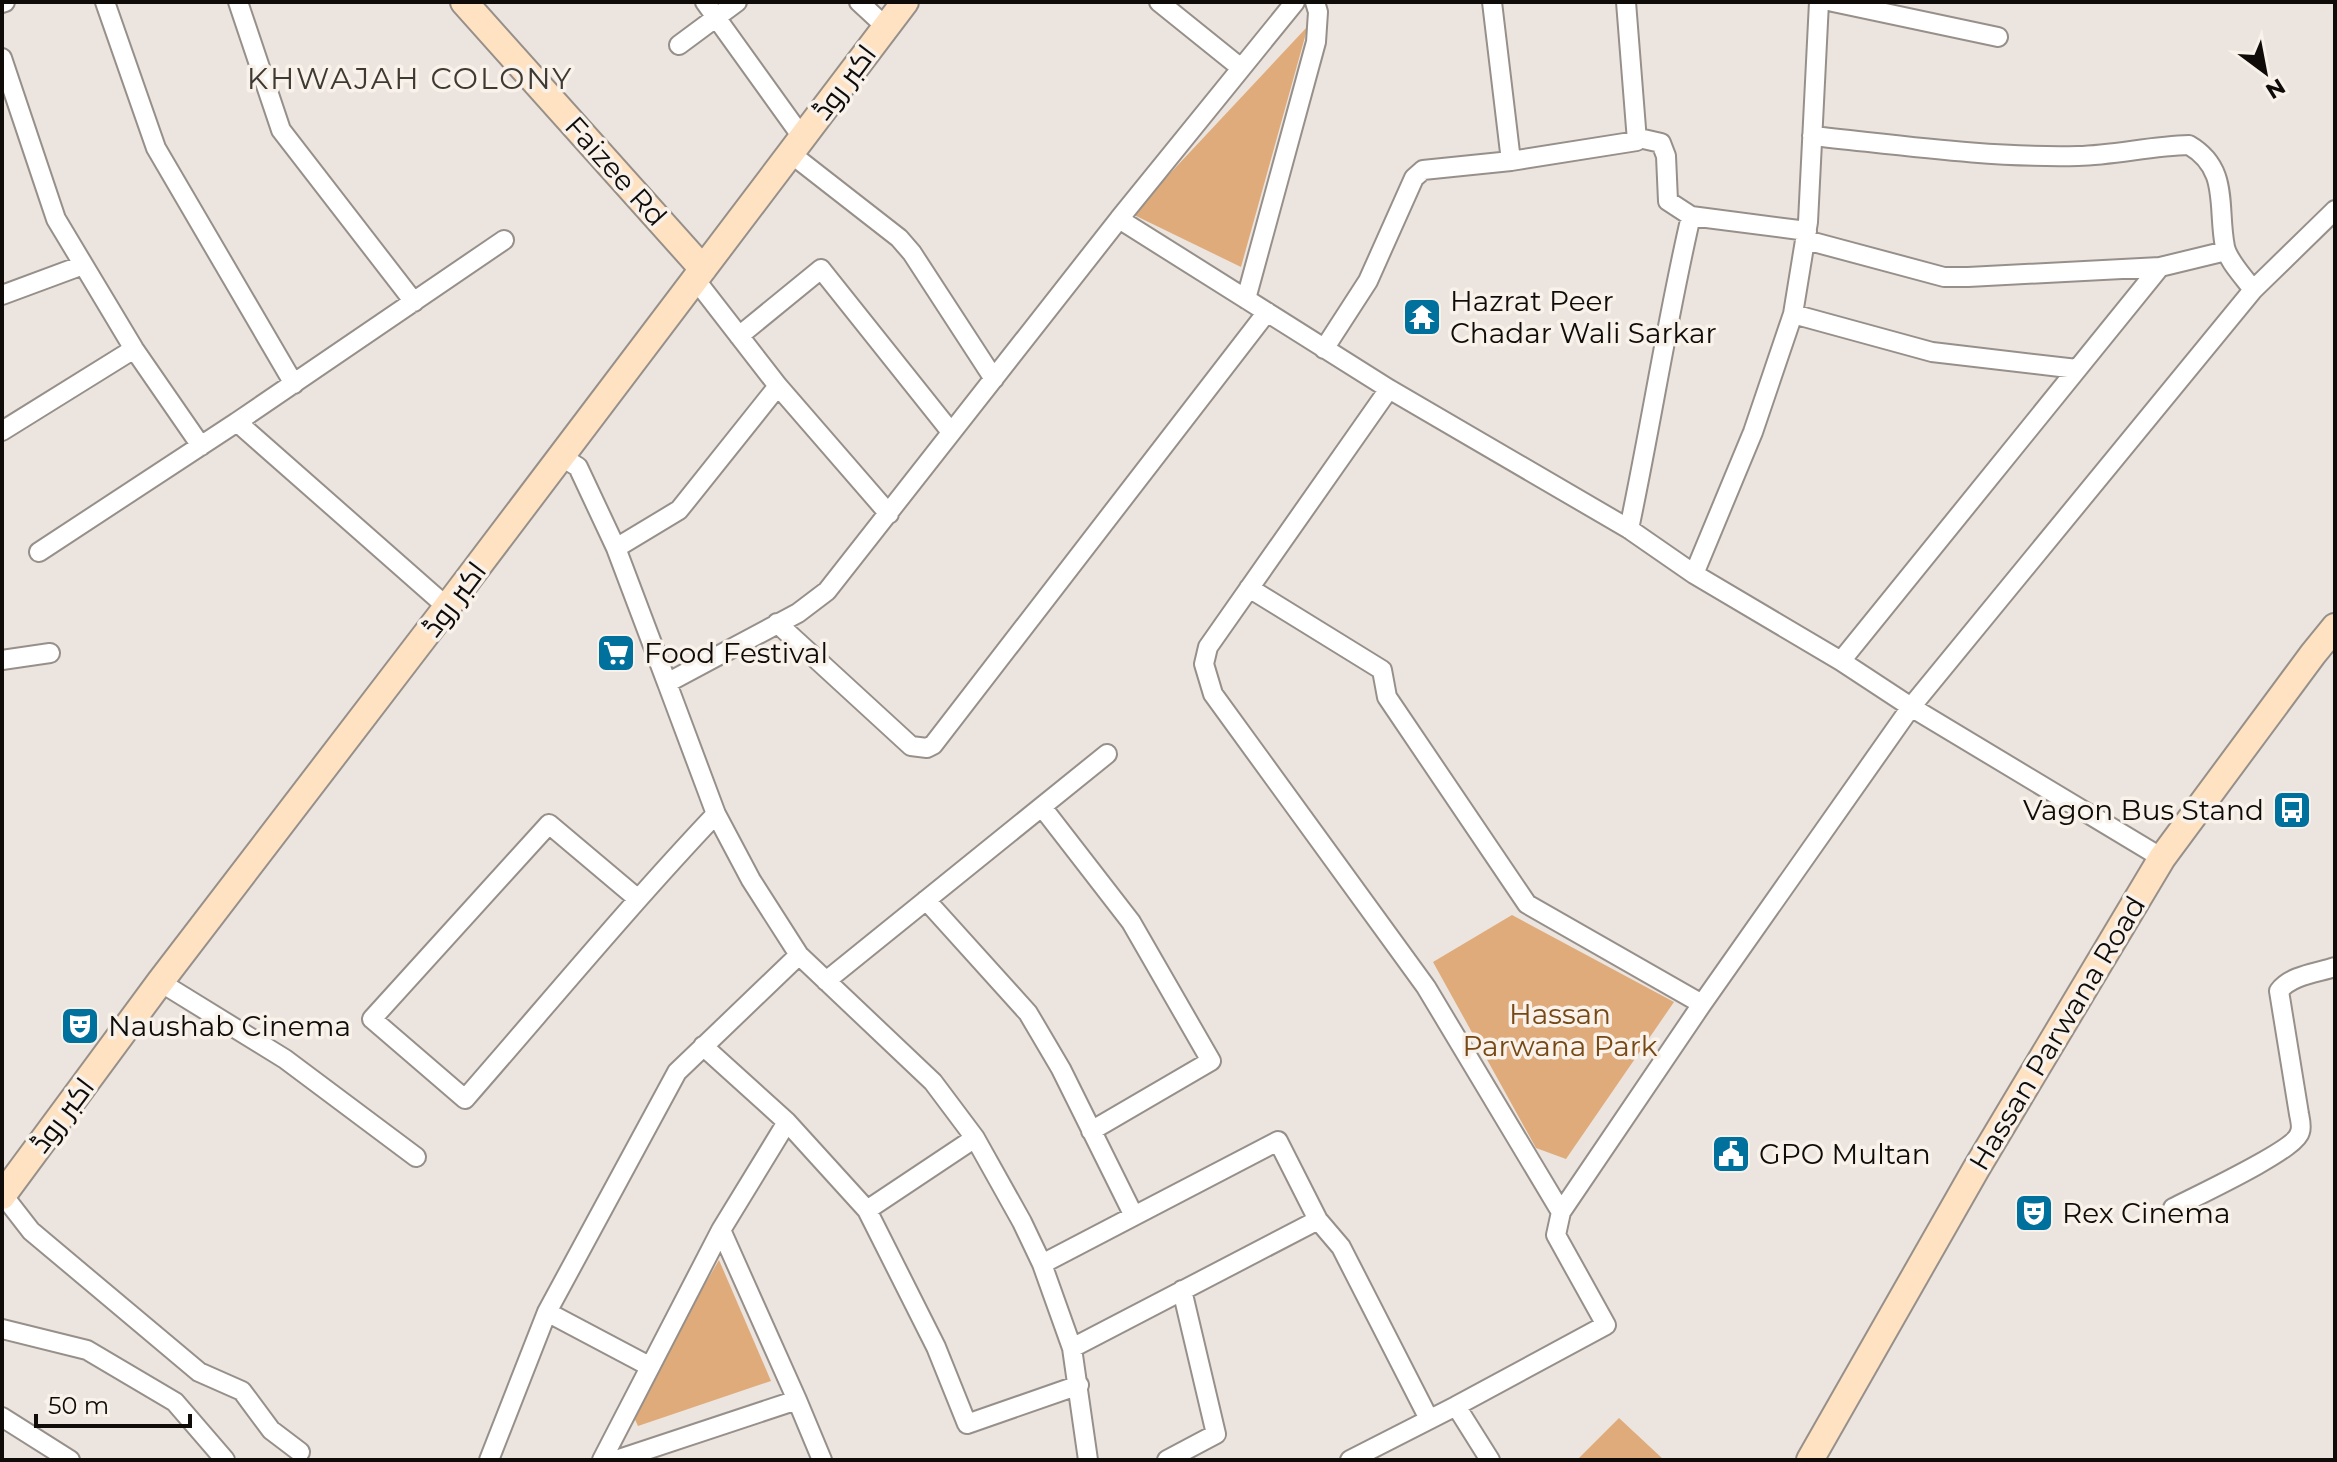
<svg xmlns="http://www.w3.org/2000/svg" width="2337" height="1462" font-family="Montserrat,Cairo,sans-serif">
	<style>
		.green { fill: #dfab7a }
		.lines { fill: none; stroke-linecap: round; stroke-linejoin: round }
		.street-casing { stroke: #97908a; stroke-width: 22 }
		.secondary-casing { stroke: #97908a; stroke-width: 30 }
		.street { stroke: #fff; stroke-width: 18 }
		.secondary { stroke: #fee2c2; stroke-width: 26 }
		.labels { text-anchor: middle; stroke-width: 7; stroke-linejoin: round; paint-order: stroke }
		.street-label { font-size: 28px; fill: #0e0b09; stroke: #f9f2eb }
		.poi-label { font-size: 28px; fill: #0e0b09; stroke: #f9f2eb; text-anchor: start }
		.park-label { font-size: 28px; fill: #764814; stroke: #f9f2eb }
		.neighbourhood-label { font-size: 30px; letter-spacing: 2px; fill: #3e3933; stroke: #f9f2eb }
	</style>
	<rect width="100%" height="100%" fill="#ece4de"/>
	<path class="green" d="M 1308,26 L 1241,267 L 1132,214 Z
		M 1512,915 L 1674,1002 L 1566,1159 L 1536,1148 L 1433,962 Z
		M 719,1260 L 771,1381 L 638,1426 L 631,1411 Z
		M 1619,1418 L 1664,1460 L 1577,1460 Z"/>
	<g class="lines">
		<defs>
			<path id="street" d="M 105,2 L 156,148 L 294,384
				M 238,2 L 281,130 L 414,302
				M 705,2 L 802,137
				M 859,2 L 886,27
				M 1159,2 L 1241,68
				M 1295,2 L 1119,219 L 1389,389 L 1629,529 L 1694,574 L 1841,661 L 1911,707 L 2162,858
				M 1833,2 L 1998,37
				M 2,3 L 5,2
				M 679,45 L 737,2
				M 2,58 L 56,219 L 134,349 L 201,446
				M 1812,136 C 1900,145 1989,158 2078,156 C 2115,155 2151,146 2189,145 C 2230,169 2217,207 2225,247 C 2228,261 2244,277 2253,290
				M 790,153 L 899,238 L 912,253 L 994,379
				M 1511,161 L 1637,141 L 1626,2
				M 1691,216 L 1807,231
				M 1806,240 L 1944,277 L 1968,277 L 2160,267 L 2226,251
				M 695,279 L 778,386 L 889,514
				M 2,295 L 83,265
				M 1246,299 L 1316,42 L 1318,12 L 1315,2
				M 1793,314 L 1932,352 L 2077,369
				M 739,336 L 821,269 L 951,432
				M 1324,349 L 1368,281 L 1414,178 L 1423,170 L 1511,161 L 1492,2
				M 1389,389 L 1208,647 L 1204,664 L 1213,694 L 1426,987 L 1561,1212 L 1556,1235 L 1606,1325 L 1456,1406 L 1490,1460
				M 237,422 L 504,240
				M 2,431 L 134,349
				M 562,457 L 578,467 L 616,548 L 667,683 L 798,613 L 827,591 L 1119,219
				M 1629,529 C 1651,425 1667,319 1691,216 L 1668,201 L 1666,156 L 1661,143 L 1639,138
				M 616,548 L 679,510 L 778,386
				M 39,552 L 237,422 L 447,607
				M 1694,574 L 1753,432 L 1793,314 L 1808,222 L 1819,2
				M 1249,588 L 1382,670 L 1387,697 L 1527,904 L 1702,1004
				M 777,623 L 911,746 L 927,748 L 933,745 L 1267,312
				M 2,660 L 50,653
				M 1841,661 L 2160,267
				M 667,683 L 716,814 L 751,880 L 799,955 L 933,1082 L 975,1138 L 1022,1222 L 1042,1264 L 1072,1348 L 1088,1460
				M 1042,807 L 1131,922 L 1211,1061 L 1091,1131
				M 638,899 L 549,824 L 372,1019 L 465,1099 C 548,1004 629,906 716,814
				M 926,900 L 1028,1013 L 1061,1069 L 1134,1216 L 1042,1264
				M 826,981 L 1107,754
				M 160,982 L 285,1059 L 416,1157
				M 703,1046 L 787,1122
				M 3,1195 L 31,1231 L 199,1372 L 242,1391 L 271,1430 L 300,1452
				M 2173,1208 C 2194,1197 2296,1150 2300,1132 C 2302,1127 2300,1119 2299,1114 L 2279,991 C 2291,975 2317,973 2335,967
				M 867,1210 L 975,1138
				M 1561,1212 L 1702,1004 L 1911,707 L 2253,290 L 2335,210
				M 1318,1220 L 1341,1247 L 1429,1419
				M 547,1312 L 649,1366
				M 2,1329 L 87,1350 L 175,1402 L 225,1460
				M 1072,1348 L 1318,1220 L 1278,1141 L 1134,1216
				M 2,1417 L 70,1460
				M 489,1460 L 547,1312 L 677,1072 L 799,955
				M 602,1460 L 721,1230
				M 616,1460 L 797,1400
				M 822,1460 L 797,1400 L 721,1230 L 787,1122 L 867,1210 L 936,1347 L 967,1424 L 1079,1385
				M 1167,1460 L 1216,1434 L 1182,1290
				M 1350,1460 L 1456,1406"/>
			<path id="secondary" d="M 464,2 L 703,269
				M 2,1196 L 160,982 L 447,607 L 905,2
				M 1810,1460 L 1976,1169 L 2162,858 L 2313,654 L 2335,627"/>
		</defs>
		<use href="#street" class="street-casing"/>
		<use href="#secondary" class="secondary-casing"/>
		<use href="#street" class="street"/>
		<use href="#secondary" class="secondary"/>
	</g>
	<defs>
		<symbol id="temple-square" viewBox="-11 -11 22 22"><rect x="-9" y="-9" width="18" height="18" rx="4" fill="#00709c" stroke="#f9f2eb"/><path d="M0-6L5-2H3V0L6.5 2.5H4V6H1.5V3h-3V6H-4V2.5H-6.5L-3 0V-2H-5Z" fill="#fff"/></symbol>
		<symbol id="supermarket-square" viewBox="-11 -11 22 22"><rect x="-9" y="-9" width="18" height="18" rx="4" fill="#00709c" stroke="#f9f2eb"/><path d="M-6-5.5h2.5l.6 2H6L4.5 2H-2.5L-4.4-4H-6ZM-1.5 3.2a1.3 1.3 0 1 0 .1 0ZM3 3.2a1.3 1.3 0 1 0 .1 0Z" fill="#fff"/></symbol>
		<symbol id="bus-square" viewBox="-11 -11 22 22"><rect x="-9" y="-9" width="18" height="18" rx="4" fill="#00709c" stroke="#f9f2eb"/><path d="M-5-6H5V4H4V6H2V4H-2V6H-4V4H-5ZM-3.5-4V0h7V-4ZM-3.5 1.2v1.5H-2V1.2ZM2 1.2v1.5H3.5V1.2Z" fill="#fff"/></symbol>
		<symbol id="theatre-square" viewBox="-11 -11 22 22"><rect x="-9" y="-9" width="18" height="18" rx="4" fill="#00709c" stroke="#f9f2eb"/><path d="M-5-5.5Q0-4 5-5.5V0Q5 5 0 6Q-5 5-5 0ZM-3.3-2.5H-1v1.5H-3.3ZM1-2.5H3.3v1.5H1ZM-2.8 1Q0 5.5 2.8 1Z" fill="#fff"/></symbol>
		<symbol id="civic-square" viewBox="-11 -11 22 22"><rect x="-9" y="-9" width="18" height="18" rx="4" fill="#00709c" stroke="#f9f2eb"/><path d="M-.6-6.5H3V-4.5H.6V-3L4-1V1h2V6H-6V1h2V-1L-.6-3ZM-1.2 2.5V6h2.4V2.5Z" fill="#fff"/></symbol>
	</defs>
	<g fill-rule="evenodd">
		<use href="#temple-square" x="1400" y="295" width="44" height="44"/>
		<use href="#supermarket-square" x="594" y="631" width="44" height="44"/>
		<use href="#bus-square" x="2270" y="788" width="44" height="44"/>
		<use href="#theatre-square" x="58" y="1004" width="44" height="44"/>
		<use href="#civic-square" x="1709" y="1132" width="44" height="44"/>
		<use href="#theatre-square" x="2012" y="1191" width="44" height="44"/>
	</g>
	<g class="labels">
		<g class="street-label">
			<text transform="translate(844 82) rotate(-53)" y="10">اکبر روڈ</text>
			<text transform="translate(616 171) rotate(48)" y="10">Faizee Rd</text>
			<text transform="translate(454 599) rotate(-53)" y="10">اکبر روڈ</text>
			<text transform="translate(2057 1033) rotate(-59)" y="10">Hassan Parwana Road</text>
			<text transform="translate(62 1115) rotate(-53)" y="10">اکبر روڈ</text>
		</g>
		<g class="poi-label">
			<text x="1450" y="311">Hazrat Peer<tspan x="1450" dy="32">Chadar Wali Sarkar</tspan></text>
			<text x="644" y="663">Food Festival</text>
			<text x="2264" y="820" text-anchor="end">Vagon Bus Stand</text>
			<text x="108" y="1036">Naushab Cinema</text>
			<text x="1759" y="1164">GPO Multan</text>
			<text x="2062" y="1223">Rex Cinema</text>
		</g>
		<g class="park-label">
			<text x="1560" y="1024">Hassan<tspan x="1560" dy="32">Parwana Park</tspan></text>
		</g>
		<g class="neighbourhood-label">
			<text x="410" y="89">KHWAJAH COLONY</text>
		</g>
	</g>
	<rect width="2337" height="1462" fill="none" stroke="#0e0b09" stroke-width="8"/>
	<g transform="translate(2265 72) rotate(148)" stroke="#f9f2eb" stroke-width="6" paint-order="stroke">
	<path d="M0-6L14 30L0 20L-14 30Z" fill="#0e0b09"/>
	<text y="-12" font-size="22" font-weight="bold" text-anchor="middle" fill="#0e0b09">N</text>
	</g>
	<path d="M36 1414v12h154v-12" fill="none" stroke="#0e0b09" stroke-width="4"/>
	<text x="48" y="1414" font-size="24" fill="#0e0b09" stroke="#f9f2eb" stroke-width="6" paint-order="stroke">50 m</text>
</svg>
